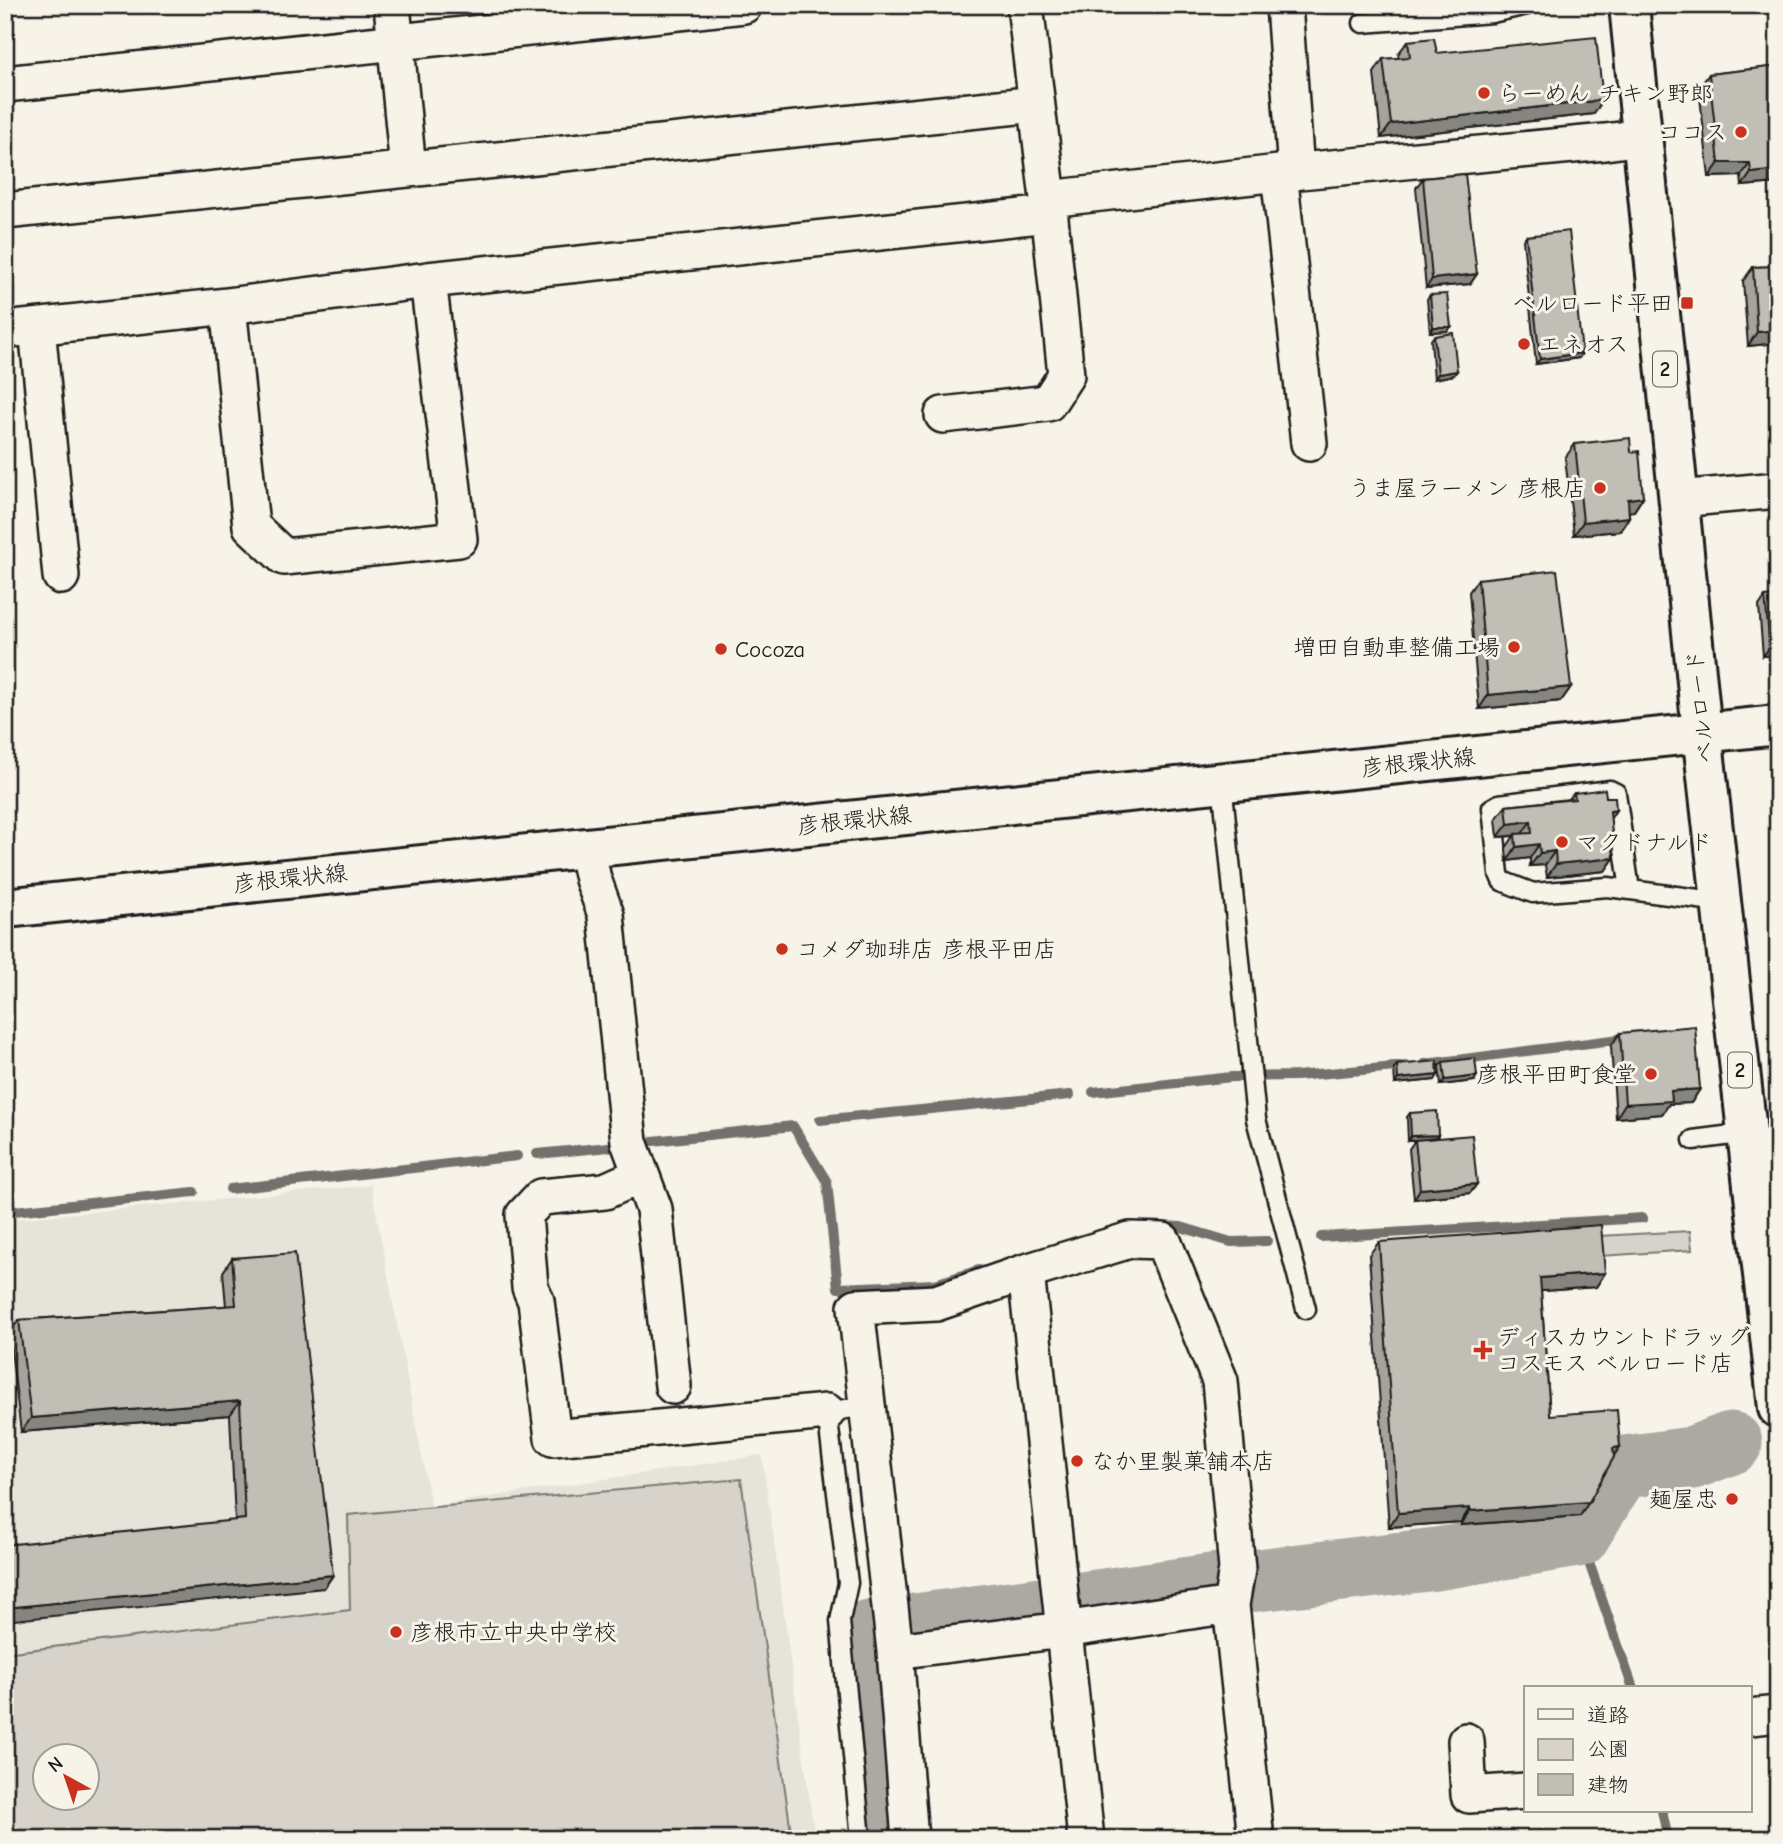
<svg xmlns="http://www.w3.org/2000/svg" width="1783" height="1844" font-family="'Comic Neue','Klee One',sans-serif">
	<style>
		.built { fill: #e6e3d9; fill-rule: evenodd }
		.green { fill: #d7d3cb; stroke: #7a7874; stroke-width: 2; fill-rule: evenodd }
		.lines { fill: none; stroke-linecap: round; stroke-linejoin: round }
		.stream { stroke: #72716c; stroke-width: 10 }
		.river { stroke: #aca9a2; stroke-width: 63 }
		.lane-casing { stroke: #1c1c1c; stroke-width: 23 }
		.street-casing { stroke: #1c1c1c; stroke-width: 40 }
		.secondary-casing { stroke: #1c1c1c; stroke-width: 44 }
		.primary-casing { stroke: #1c1c1c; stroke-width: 44 }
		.lane { stroke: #f7f3e8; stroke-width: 18 }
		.street { stroke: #f7f3e8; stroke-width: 35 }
		.secondary { stroke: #f7f3e8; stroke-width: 38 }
		.primary { stroke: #f7f3e8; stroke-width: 38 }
		.wall { fill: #a5a39c; stroke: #1c1c1c; stroke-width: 2 }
		.shaded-wall { fill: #86857f; stroke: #1c1c1c; stroke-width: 2 }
		.building { fill: #c0beb5; stroke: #1c1c1c; stroke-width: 2 }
		.poi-dot { fill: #c8321e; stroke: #f7f3e8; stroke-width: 2.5 }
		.labels { text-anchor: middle; stroke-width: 6; stroke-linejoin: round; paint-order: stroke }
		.shield { fill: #f7f3e8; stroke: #5e5c59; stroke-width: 2 }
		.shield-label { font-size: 21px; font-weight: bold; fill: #1c1c1c }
		.poi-label { font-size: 23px; fill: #1c1c1c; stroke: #f7f3e8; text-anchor: start }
		.street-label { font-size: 23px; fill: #1c1c1c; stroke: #f7f3e8 }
	</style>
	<rect width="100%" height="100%" fill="#f7f3e8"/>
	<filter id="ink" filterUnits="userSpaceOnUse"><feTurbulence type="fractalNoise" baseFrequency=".0143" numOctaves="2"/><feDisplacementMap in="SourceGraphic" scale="14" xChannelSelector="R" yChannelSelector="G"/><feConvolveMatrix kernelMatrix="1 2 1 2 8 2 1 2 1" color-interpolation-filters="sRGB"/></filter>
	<g filter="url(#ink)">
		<path class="built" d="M 371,1185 L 431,1506 L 762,1455 L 815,1839 L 5,1839 L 5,1220 ZM 46,1756 L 88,1756 L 88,1798 L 46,1798 Z"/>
		<path class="green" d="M 1690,1231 L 1692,1250 L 1601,1256 L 1599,1236 Z
			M 741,1479 L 792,1839 L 5,1839 L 5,1653 L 350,1610 L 348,1515 ZM 46,1756 L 88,1756 L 88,1798 L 46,1798 Z"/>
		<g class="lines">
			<path class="stream" d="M 1425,1064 L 1628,1038
				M 1093,1092 L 1232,1077 L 1296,1076 L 1406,1066
				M 820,1120 L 1070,1095
				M 653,1141 L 793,1126 L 827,1182 L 838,1288 L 935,1284 L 979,1270
				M 537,1154 L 609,1147
				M 230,1189 L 517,1156
				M 5,1212 L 194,1192
				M 1160,1226 L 1181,1227 L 1231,1242 L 1267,1241
				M 1321,1237 L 1643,1218
				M 1567,1538 L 1586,1554 L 1633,1688
				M 1662,1811 L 1668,1839"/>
			<path class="river" d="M 1249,1581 L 1436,1559 L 1578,1536 L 1618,1471 L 1625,1467 L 1692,1458 L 1731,1443
				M 1075,1604 L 1219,1584
				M 908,1626 L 1049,1607
				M 879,1630 L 869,1631 L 891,1839"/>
			<defs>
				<path id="lane" d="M 1363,23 L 1492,13 L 1527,5
					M 1222,782 L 1256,1119 L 1306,1309
					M 1630,890 L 1616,793 L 1610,790 L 1499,804 L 1492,808 L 1499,874 L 1502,881 L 1533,893 L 1608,887 L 1721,902
					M 1693,1140 L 1748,1133
					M 861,1839 L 840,1621 L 848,1583 L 827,1412 L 866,1406"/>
				<path id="street" d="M 392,5 L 408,169
					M 1025,5 L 1048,199 L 1279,173 L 1605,142 L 1642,137
					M 1284,5 L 1296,172
					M 5,84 L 744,5
					M 1279,173 L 1309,443
					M 5,211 L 1036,104
					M 228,306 L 251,526 L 284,557 L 459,539 L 428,280
					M 37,327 L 61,576
					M 5,330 L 228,306 L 428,280 L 1050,214
					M 943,415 L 1048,403 L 1066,375 L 1048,199
					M 1678,499 L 1778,490
					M 586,848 L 593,879 L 606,915 L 629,1142 L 654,1209 L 673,1386
					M 641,1175 L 605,1191 L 541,1197 L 524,1215 L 530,1287 L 536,1301 L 553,1438 L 827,1412
					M 1026,1272 L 1086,1839
					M 895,1651 L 1063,1630 L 1231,1605
					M 1750,1717 L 1778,1714
					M 1466,1741 L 1469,1795 L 1526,1791
					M 910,1839 L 895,1651 L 856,1307 L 936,1303 L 1026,1272 L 1130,1240 L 1163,1241 L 1220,1381 L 1237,1569 L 1231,1605 L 1256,1839"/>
				<path id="secondary" d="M 5,908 L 1778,725"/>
				<path id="primary" d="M 1629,5 L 1702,732 L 1778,1408"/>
			</defs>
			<use href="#lane" class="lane-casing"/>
			<use href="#street" class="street-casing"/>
			<use href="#secondary" class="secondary-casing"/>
			<use href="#primary" class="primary-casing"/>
			<use href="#lane" class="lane"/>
			<use href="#street" class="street"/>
			<use href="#secondary" class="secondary"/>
			<use href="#primary" class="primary"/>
		</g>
		<path class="wall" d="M 1408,41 L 1437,53 L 1594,114 L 1381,138 L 1374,73 L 1383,59 L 1399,58 L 1398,54 Z
			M 1778,66 L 1778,183 L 1742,186 L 1741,176 L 1709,177 L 1699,88 L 1709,74 Z
			M 1423,178 L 1477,274 L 1470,284 L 1426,288 L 1416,188 Z
			M 1526,236 L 1582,353 L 1579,358 L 1536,364 L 1523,240 Z
			M 1778,266 L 1778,343 L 1748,346 L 1743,281 L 1753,267 Z
			M 1430,295 L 1447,331 L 1430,332 L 1427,299 Z
			M 1434,336 L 1454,375 L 1434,379 L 1431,340 Z
			M 1575,444 L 1631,452 L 1643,497 L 1634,511 L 1629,511 L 1629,517 L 1620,531 L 1574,535 L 1565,458 Z
			M 1778,538 L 1778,594 L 1776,594 L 1771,548 Z
			M 1478,579 L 1571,687 L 1561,701 L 1479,709 L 1469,592 Z
			M 1778,596 L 1778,655 L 1763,656 L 1759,606 L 1765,597 Z
			M 1574,793 L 1606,797 L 1616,810 L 1610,818 L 1614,858 L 1605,871 L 1547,877 L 1545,865 L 1530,866 L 1530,858 L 1507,861 L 1506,848 L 1514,836 L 1498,837 L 1496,819 L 1506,806 L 1569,799 Z
			M 1620,1033 L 1700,1089 L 1691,1103 L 1669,1104 L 1662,1114 L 1616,1118 L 1611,1046 Z
			M 1443,1062 L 1474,1081 L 1441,1085 L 1439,1066 Z
			M 1397,1065 L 1435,1080 L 1395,1084 L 1394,1069 Z
			M 1410,1113 L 1438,1135 L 1436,1138 L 1477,1184 L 1470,1193 L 1414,1199 L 1409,1149 L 1415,1140 L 1408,1141 L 1407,1117 Z
			M 1379,1242 L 1605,1273 L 1596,1287 L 1541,1291 L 1550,1415 L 1614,1456 L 1580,1516 L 1461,1525 L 1461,1522 L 1389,1527 L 1369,1255 Z
			M 232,1258 L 333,1575 L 324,1588 L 235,1520 L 230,1415 L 21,1432 L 9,1333 L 19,1320 L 226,1306 L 223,1272 Z"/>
		<path class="shaded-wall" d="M 1603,100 L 1594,114 L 1381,138 L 1391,124 Z
			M 1719,163 L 1750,163 L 1741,176 L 1709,177 Z
			M 1778,170 L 1778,183 L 1742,186 L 1751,173 Z
			M 1477,274 L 1470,284 L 1426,288 L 1432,279 Z
			M 1433,327 L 1451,327 L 1447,331 L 1430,332 Z
			M 1778,330 L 1778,343 L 1748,346 L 1757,332 Z
			M 1582,353 L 1579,358 L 1536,364 L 1540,359 Z
			M 1457,371 L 1454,375 L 1434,379 L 1438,374 Z
			M 1643,497 L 1634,511 L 1618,513 L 1628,499 Z
			M 1629,517 L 1620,531 L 1574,535 L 1583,522 Z
			M 1778,646 L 1778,655 L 1763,656 L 1770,647 Z
			M 1571,687 L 1561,701 L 1479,709 L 1488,695 Z
			M 1616,810 L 1607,824 L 1610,811 Z
			M 1531,821 L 1521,835 L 1498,837 L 1508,824 Z
			M 1539,844 L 1530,858 L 1507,861 L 1516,847 Z
			M 1555,851 L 1545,865 L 1530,866 L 1540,853 Z
			M 1614,858 L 1605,871 L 1547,877 L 1556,864 Z
			M 1438,1075 L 1435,1080 L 1395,1084 L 1398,1079 Z
			M 1477,1076 L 1474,1081 L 1441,1085 L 1445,1080 Z
			M 1700,1089 L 1691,1103 L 1669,1104 L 1662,1114 L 1616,1118 L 1625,1104 L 1671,1091 Z
			M 1438,1135 L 1435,1139 L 1408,1141 L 1411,1136 Z
			M 1477,1184 L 1470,1193 L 1414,1199 L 1420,1189 Z
			M 1605,1273 L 1596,1287 L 1530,1292 L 1540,1278 Z
			M 240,1401 L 230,1415 L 21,1432 L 31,1418 Z
			M 1620,1447 L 1611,1460 L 1613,1448 Z
			M 1589,1502 L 1580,1516 L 1461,1525 L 1470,1511 Z
			M 1470,1508 L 1461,1522 L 1389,1527 L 1398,1513 Z
			M 333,1575 L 324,1588 L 5,1621 L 5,1608 Z"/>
		<path class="building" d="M 1596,37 L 1603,100 L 1391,124 L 1383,59 L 1410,57 L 1408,41 L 1434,38 L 1437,53 Z
			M 1778,66 L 1778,170 L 1751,173 L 1750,163 L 1719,163 L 1709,74 Z
			M 1465,174 L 1477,274 L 1432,279 L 1423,178 Z
			M 1569,231 L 1582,353 L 1540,359 L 1526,236 Z
			M 1778,266 L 1778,330 L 1757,332 L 1753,267 Z
			M 1447,294 L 1451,327 L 1433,327 L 1430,295 Z
			M 1453,333 L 1457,371 L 1438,374 L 1434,336 Z
			M 1630,438 L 1631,452 L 1639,451 L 1643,497 L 1628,499 L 1629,517 L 1583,522 L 1575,444 Z
			M 1557,570 L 1571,687 L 1488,695 L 1478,579 Z
			M 1778,596 L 1778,646 L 1770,647 L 1765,597 Z
			M 1605,789 L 1606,797 L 1615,797 L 1616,810 L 1610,811 L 1614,858 L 1556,864 L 1555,851 L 1540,853 L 1539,844 L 1516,847 L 1515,834 L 1532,833 L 1531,821 L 1508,824 L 1506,806 L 1575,799 L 1574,793 Z
			M 1695,1026 L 1700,1089 L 1671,1091 L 1672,1101 L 1625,1104 L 1620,1033 Z
			M 1475,1058 L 1477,1076 L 1445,1080 L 1443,1062 Z
			M 1437,1061 L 1438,1075 L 1398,1079 L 1397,1065 Z
			M 1437,1111 L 1438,1135 L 1411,1136 L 1410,1113 Z
			M 1472,1135 L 1477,1184 L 1420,1189 L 1415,1140 Z
			M 1601,1225 L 1605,1273 L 1540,1278 L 1550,1415 L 1617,1410 L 1620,1447 L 1613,1448 L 1614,1457 L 1589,1502 L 1470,1511 L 1470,1508 L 1398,1513 L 1379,1242 Z
			M 295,1253 L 333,1575 L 5,1608 L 5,1545 L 245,1519 L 240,1401 L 31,1418 L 19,1320 L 236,1305 L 232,1258 Z"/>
	</g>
	<g class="poi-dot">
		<circle cx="1484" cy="93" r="7"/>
		<circle cx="1741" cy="132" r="7"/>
		<rect x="1680" y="296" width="14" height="14" rx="3.5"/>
		<circle cx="1524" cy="344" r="7"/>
		<circle cx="1600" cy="488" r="7"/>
		<circle cx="1514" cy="647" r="7"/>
		<circle cx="721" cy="649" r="7"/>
		<circle cx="1562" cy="842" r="7"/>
		<circle cx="782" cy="949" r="7"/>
		<circle cx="1651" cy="1074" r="7"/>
		<path d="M1479.5 1339.5h7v7h7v7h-7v7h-7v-7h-7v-7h7z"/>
		<circle cx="1077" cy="1461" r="7"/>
		<circle cx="1732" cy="1499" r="7"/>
		<circle cx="396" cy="1632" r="7"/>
	</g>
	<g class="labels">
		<g class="shield">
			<rect x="1653" y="351.5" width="24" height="35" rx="5"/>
			<rect x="1728" y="1052.5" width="24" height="35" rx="5"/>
		</g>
		<g class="shield-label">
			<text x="1665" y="376">2</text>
			<text x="1740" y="1077">2</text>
		</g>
		<g class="poi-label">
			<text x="1498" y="101">らーめん チキン野郎</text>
			<text x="1727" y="140" text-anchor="end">ココス</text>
			<text x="1673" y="311" text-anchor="end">ベルロード平田</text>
			<text x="1538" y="352">エネオス</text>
			<text x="1586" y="496" text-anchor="end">うま屋ラーメン 彦根店</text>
			<text x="1500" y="655" text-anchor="end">増田自動車整備工場</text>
			<text x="735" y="657">Cocoza</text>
			<text x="1576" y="850">マクドナルド</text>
			<text x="796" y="957">コメダ珈琲店 彦根平田店</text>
			<text x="1637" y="1082" text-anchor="end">彦根平田町食堂</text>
			<text x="1497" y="1345">ディスカウントドラッグ<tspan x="1497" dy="26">コスモス ベルロード店</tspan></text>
			<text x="1091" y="1469">なか里製菓舗本店</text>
			<text x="1718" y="1507" text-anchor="end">麺屋忠</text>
			<text x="410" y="1640">彦根市立中央中学校</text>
		</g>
		<g class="street-label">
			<text transform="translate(1700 707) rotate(-96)" y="8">ベルロード</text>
			<text transform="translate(1418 762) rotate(-6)" y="8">彦根環状線</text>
			<text transform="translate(854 820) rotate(-6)" y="8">彦根環状線</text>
			<text transform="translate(290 878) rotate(-6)" y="8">彦根環状線</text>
		</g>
	</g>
	<rect width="1783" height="1844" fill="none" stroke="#f7f3e8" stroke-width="28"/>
	<rect x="14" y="14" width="1755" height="1816" fill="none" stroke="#1c1c1c" stroke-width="2.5" filter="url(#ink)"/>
	<rect x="1524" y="1686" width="228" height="126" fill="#f7f3e8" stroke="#9f9d96" stroke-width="2"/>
	<rect x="1538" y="1709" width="35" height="10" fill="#f7f3e8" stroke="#9f9d96" stroke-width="2"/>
	<text x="1587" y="1722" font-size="21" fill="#1c1c1c">道路</text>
	<rect x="1538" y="1739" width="35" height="21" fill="#d7d3cb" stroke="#9f9d96" stroke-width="2"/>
	<text x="1587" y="1756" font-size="21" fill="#1c1c1c">公園</text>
	<rect x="1538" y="1774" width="35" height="21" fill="#c0beb5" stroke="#9f9d96" stroke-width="2"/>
	<text x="1587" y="1792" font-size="21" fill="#1c1c1c">建物</text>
	<g transform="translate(66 1777) rotate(320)"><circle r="33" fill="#f7f3e8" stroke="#9f9d96" stroke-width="2"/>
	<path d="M0-5L12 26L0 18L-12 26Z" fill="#c8321e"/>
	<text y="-10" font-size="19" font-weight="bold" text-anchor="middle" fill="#1c1c1c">N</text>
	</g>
</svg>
